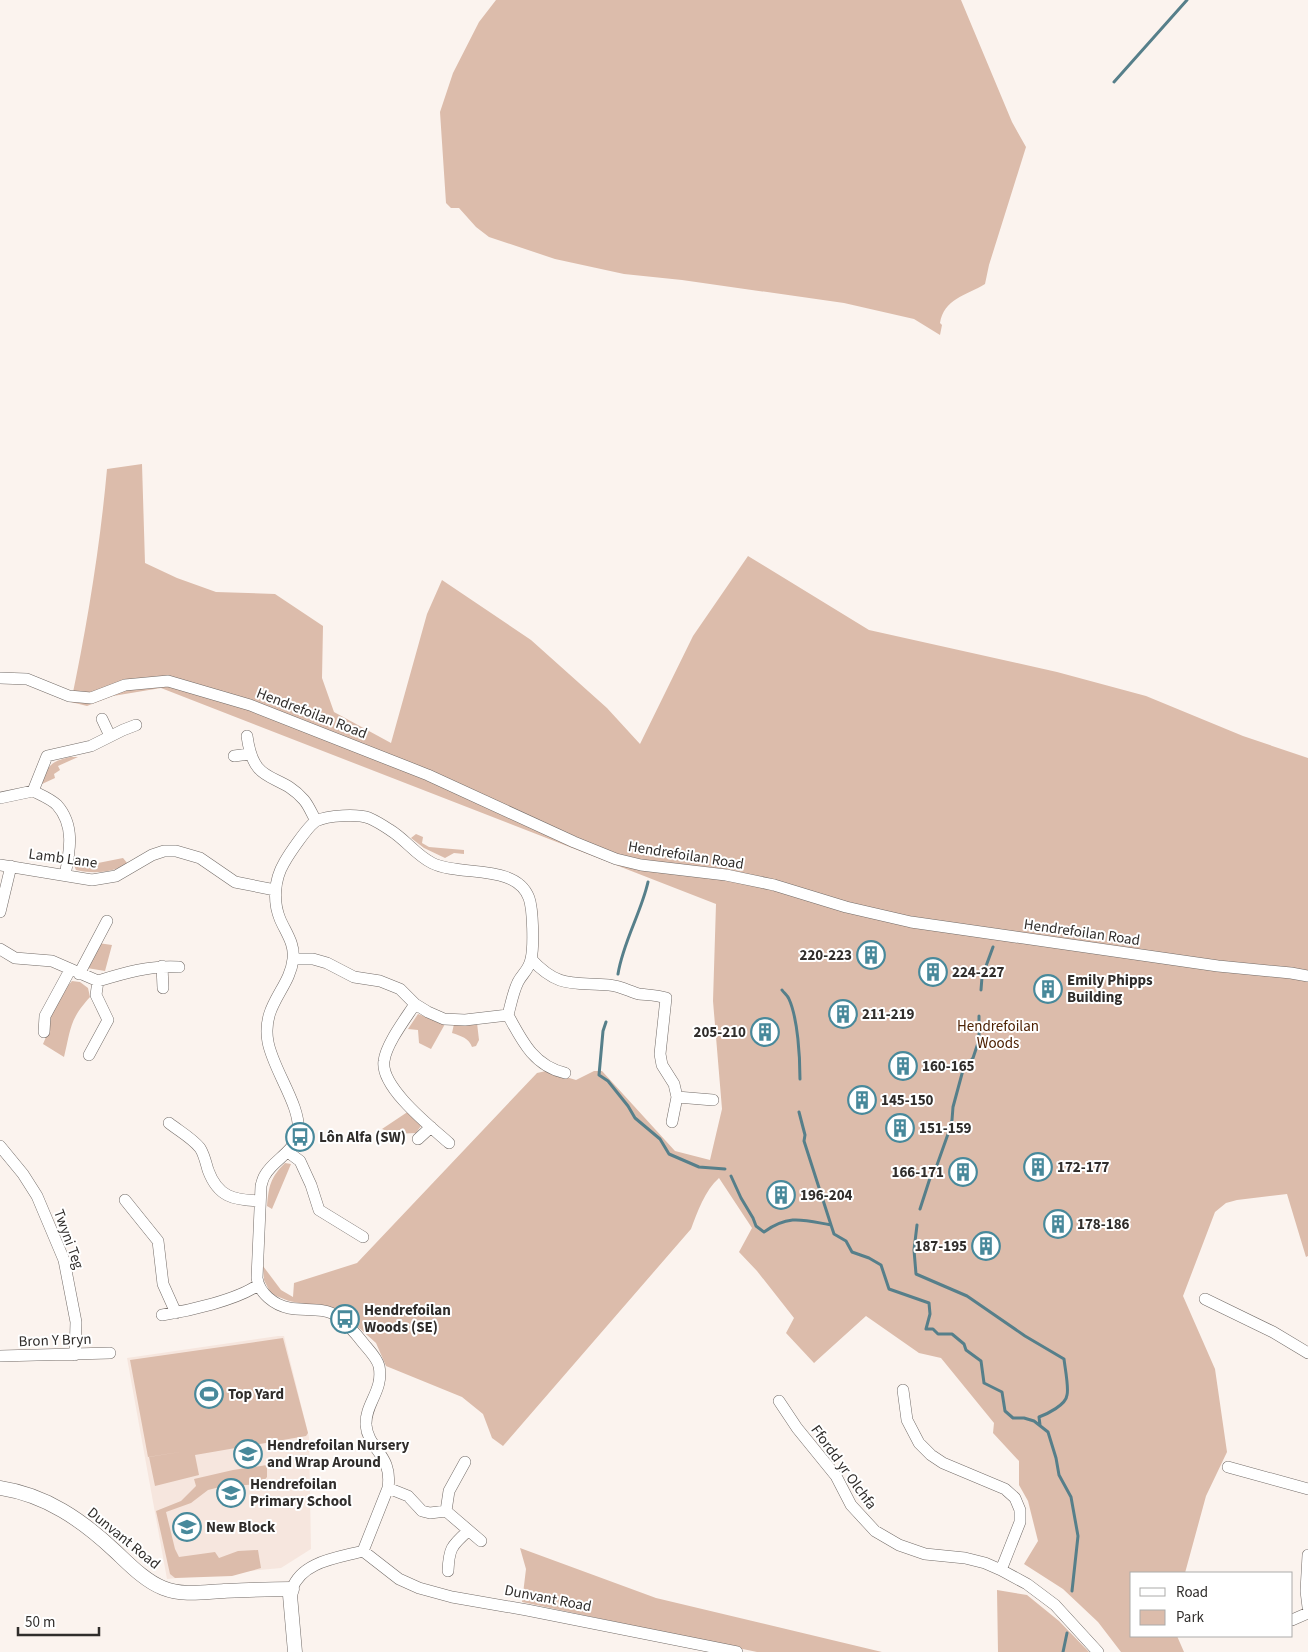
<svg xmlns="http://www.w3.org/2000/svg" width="1308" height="1652" font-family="'Source Sans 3',sans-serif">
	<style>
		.built { fill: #f6e6de }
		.green { fill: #dcbcab }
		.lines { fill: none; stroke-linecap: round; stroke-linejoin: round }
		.stream { stroke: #567f8a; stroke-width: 3 }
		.minor-casing { stroke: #736c68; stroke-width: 12 }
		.tertiary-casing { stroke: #736c68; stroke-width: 15 }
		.minor { stroke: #fff; stroke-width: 11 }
		.tertiary { stroke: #fff; stroke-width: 14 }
		.labels { text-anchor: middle; stroke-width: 4; stroke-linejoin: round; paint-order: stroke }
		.street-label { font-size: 15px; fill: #302d2b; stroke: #fff }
		.poi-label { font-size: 15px; font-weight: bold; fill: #302d2b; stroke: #fff; text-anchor: start }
		.park-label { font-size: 15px; fill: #4d2103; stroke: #fff }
	</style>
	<rect width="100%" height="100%" fill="#fbf3ee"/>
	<path class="built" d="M 278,1336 L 284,1336 L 309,1437 L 311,1549 L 281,1568 L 167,1579 L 127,1358 Z"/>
	<path class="green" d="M 496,0 L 961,0 L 1012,122 L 1026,147 L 989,265 L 985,284 C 965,296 944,299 940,323 L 942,325 L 940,335 L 914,319 L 844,303 L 682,280 L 624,274 L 555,259 L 489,237 L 476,227 L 459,208 L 451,208 L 446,203 L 440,112 L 453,73 L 479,22 Z
		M 142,464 L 145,563 L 177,578 L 216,592 L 275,594 L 323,626 L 322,678 L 334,712 L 391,743 L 427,614 L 442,580 L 531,640 L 607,708 L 640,744 L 693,636 L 748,556 L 869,630 L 1057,672 L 1146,696 L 1243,736 L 1308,758 L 1308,1256 L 1306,1257 L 1287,1194 L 1237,1200 L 1226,1203 L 1215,1212 L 1183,1296 L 1215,1369 L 1227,1452 L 1206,1496 L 1185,1573 L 1132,1573 L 1132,1636 L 1177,1636 L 1184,1652 L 1121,1652 L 1098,1622 L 1063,1589 L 1024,1564 L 1038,1541 L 1028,1501 L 1019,1485 L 1019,1461 L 993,1433 L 994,1423 L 941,1358 L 919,1353 L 866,1316 L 814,1363 L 786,1333 L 794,1318 L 757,1271 L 739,1252 L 752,1228 L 719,1178 C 705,1190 697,1213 691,1229 L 503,1446 L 492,1438 L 483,1414 L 462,1397 L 386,1366 L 376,1343 L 340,1311 L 289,1301 L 271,1294 L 264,1280 L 263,1266 L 281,1290 L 293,1297 L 294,1283 L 357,1263 L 537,1073 L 546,1071 L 576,1080 L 594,1071 L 602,1071 L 675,1151 L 710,1160 L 722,1109 L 713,1001 L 716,904 L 161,688 L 113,696 L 87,706 L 71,702 C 87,626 100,547 107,469 Z
		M 70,757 L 78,757 L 58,766 L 60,770 L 54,774 L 55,778 L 42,784 C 46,766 52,761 70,757 Z
		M 416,834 L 423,837 L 422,843 L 429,847 L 464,850 L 464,854 L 454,853 L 445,858 L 424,848 L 411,838 Z
		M 123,858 L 128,864 C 110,873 94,874 76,870 L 73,863 L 93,864 Z
		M 98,943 L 112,945 L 105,971 L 87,968 Z
		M 72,981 L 80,982 L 88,988 L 90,997 C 69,1020 71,1029 64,1057 L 43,1044 L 49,1030 L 49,1018 L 64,990 Z
		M 418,1014 L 445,1024 L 431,1049 L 419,1043 L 418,1030 L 408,1029 Z
		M 477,1023 L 479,1040 L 476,1046 L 472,1047 C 469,1038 461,1036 452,1033 L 454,1024 Z
		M 409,1111 L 421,1126 L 416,1133 L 395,1134 L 382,1129 Z
		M 285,1163 L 291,1164 L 272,1209 L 267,1206 C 269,1186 270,1178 285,1163 Z
		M 283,1338 L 308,1433 L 306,1436 L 195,1455 L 199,1475 L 155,1486 L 149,1457 L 186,1451 L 148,1457 L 130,1360 Z
		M 267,1465 L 267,1477 L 261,1484 L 220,1487 L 208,1490 L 191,1503 L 166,1512 L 175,1549 L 179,1557 L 215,1552 L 219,1558 L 238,1551 L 258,1550 L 261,1568 L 232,1576 L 175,1578 L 170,1574 L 156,1511 L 181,1501 L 196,1486 L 194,1479 L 233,1470 Z
		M 520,1548 L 656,1598 L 882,1652 L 757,1652 L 522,1602 L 526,1569 Z
		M 997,1590 L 1027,1595 L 1059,1621 L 1089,1652 L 998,1652 Z"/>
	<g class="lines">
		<path class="stream" d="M 1114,82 L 1187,0
			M 618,974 C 623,942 641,913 648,882
			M 782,990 C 784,993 788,996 789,999 C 798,1019 800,1058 800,1079
			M 981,990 L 982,977 L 993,947
			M 606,1022 L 603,1031 L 599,1075 L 608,1081 L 628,1106 L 635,1118 L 660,1139 L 669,1154 L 699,1167 L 725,1169
			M 799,1112 L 805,1135 L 804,1141 L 831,1225
			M 731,1176 L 741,1198 L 753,1218 L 756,1226 L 764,1232 C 789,1214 803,1220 831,1225 L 834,1234 L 846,1241 L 852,1252 L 869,1258 L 881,1265 L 889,1289 L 929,1303 L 930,1314 L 926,1329 L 933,1329 L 938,1334 L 952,1334 L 964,1344 L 966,1350 L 981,1361 L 984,1383 L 1002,1392 L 1005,1411 L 1013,1418 L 1024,1418 L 1034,1421 L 1048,1432 L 1056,1458 L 1059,1475 L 1071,1497 L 1078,1536 L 1072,1591
			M 920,1209 L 931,1175 L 937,1165 L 948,1134 L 952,1120 L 953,1107 L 963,1070 L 973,1058 L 979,1040 L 979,1016
			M 917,1225 L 914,1250 L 916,1274 L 967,1296 L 1025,1336 L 1064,1359 C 1065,1368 1069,1388 1067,1395 C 1066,1405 1047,1414 1039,1417 L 1040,1425
			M 1063,1652 L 1067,1633"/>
		<defs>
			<path id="minor" d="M 0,678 L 27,679 L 69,696 L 91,698 L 125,685 L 168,681 L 250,705 L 428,775 L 574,842 L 616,859 L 641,865 L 726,875 L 774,885 L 846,907 L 911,922 L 1218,966 L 1291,973 L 1308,976
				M 102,719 L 110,736
				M 247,736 C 254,788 278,770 304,800 C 309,806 312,814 316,821
				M 234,756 L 249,754
				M 33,791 L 47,756 L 91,746 L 123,730 L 136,725
				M 0,798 L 33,791 C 41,795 51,799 57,805 C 75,825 70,851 65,875
				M 0,865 L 92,880 L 116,876 L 152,855 L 164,851 L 176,851 L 200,858 L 235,882 L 275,890
				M 0,912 L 11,866
				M 0,949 L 15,958 L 52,961 L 98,981 C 124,973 151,965 179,967
				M 293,959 L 313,959 L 327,963 L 354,977 L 380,981 L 400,989 L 415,1004 L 428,1012 L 444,1019 L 465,1020 L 508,1015
				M 531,959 C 559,989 573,982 609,985 C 620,986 629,991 639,994 C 648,995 657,995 666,998 L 660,1054 L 662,1065 L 674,1084 L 677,1097
				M 162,966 L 163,988
				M 79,974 L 107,921
				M 415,1004 C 406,1018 386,1044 384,1061 C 380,1087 431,1127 449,1143
				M 44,1032 L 45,1016 L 70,970
				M 89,1055 L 108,1020 L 96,995 L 98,981
				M 672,1122 L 677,1097 L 713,1100
				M 169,1123 C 179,1131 192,1138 200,1148 C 204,1154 206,1163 208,1170 C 218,1197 233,1200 260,1201
				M 418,1139 L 431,1127
				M 0,1146 L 23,1174 L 37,1196 L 64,1260 L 76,1322 L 75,1355
				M 288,1152 L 300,1161 L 311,1185 L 319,1210 L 363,1237
				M 125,1200 L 158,1241 L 163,1284 L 176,1313
				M 1205,1299 L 1273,1332 L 1308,1353
				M 162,1315 C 188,1311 237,1300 258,1285
				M 0,1356 L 110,1353
				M 903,1390 L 907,1420 L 919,1443 L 931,1455 L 943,1463 L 1005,1489 L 1015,1498 L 1020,1510 L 1020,1522 L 1001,1570
				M 779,1401 L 797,1428 L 836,1476 L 851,1505 L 875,1531 L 899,1545 L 925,1554 L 965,1558 L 985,1563 L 1001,1570 L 1027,1584 L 1055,1605 L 1098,1652
				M 1228,1467 L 1308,1489
				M 388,1488 L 408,1496 L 422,1511 L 430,1513 L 446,1511 L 449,1491 L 465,1462
				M 446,1511 L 481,1541
				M 363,1551 L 399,1579 L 419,1588 L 452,1597 L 527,1610 L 737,1652
				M 1308,1555 L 1306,1591 L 1308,1607
				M 448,1571 C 449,1549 451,1546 468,1531
				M 292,1589 C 302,1561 338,1558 363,1551 L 388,1488 C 393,1454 368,1450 366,1425 C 365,1403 384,1391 379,1366 C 377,1358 369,1350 364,1344 C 357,1335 347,1323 337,1316 C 324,1307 304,1311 289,1308 C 274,1305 259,1293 257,1278 L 261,1186 C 262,1182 263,1178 265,1175 C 274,1159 294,1153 298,1133 C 302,1107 273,1070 268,1042 C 261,1005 290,989 293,959 C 295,944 286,933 280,919 C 273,902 274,880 284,863 C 289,854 308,826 316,821 C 328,815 358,814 369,818 C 376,821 384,826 390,830 C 405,839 416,855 432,863 C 460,877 516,863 529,898 C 533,909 534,947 531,959 C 529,970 522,974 518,982 C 513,992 511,1004 508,1015 C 522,1041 534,1066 565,1073
				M 1292,1620 L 1308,1613"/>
			<path id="tertiary" d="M 0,1488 C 46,1495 82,1520 115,1551 C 129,1564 145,1581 163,1588 C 183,1596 204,1592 224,1591 C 247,1590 269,1589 292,1589 L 290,1595 L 295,1652"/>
		</defs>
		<use href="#minor" class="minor-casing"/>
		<use href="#tertiary" class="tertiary-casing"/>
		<use href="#minor" class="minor"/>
		<use href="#tertiary" class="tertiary"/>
	</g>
	<defs>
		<symbol id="building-ring" viewBox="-11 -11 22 22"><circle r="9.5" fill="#fff" stroke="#48899b" stroke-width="1.5"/><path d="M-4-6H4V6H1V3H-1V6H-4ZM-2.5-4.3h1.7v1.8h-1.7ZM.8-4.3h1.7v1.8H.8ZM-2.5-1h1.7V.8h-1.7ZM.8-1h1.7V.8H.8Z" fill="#48899b"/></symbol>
		<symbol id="bus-ring" viewBox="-11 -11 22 22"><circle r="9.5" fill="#fff" stroke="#48899b" stroke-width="1.5"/><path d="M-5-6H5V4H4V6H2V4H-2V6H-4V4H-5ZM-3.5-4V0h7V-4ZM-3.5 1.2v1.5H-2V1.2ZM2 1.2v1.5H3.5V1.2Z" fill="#48899b"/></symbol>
		<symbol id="stadium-ring" viewBox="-11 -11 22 22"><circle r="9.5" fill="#fff" stroke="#48899b" stroke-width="1.5"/><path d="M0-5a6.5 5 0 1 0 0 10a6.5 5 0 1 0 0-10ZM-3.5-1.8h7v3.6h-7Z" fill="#48899b"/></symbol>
		<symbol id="school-ring" viewBox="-11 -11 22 22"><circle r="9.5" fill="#fff" stroke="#48899b" stroke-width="1.5"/><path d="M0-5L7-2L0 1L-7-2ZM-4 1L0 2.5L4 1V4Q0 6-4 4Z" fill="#48899b"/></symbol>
	</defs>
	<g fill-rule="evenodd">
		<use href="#building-ring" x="855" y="939" width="32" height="32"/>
		<use href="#building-ring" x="917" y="956" width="32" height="32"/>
		<use href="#building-ring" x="1032" y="973" width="32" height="32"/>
		<use href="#building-ring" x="827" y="998" width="32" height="32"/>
		<use href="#building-ring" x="749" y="1016" width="32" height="32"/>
		<use href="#building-ring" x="887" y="1050" width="32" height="32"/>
		<use href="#building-ring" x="846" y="1084" width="32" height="32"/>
		<use href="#building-ring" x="884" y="1112" width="32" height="32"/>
		<use href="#bus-ring" x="284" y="1121" width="32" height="32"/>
		<use href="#building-ring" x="1022" y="1151" width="32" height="32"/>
		<use href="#building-ring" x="947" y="1156" width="32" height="32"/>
		<use href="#building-ring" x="765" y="1179" width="32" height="32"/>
		<use href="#building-ring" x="1042" y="1208" width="32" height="32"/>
		<use href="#building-ring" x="970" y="1230" width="32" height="32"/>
		<use href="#bus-ring" x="329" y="1303" width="32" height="32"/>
		<use href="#stadium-ring" x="193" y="1378" width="32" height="32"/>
		<use href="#school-ring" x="232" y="1438" width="32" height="32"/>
		<use href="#school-ring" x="215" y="1477" width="32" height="32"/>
		<use href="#school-ring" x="171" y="1511" width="32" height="32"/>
	</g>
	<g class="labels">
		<g class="street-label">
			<text transform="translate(312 713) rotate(21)" y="5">Hendrefoilan Road</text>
			<text transform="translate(686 855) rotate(9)" y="5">Hendrefoilan Road</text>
			<text transform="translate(63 858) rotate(8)" y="5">Lamb Lane</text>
			<text transform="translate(1082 932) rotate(8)" y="5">Hendrefoilan Road</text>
			<text transform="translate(69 1239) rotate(70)" y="5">Twyni Teg</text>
			<text transform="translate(55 1340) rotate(-2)" y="5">Bron Y Bryn</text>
			<text transform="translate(844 1467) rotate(54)" y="5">Ffordd yr Olchfa</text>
			<text transform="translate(124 1538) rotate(39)" y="5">Dunvant Road</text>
			<text transform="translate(548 1598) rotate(11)" y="5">Dunvant Road</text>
		</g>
		<g class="poi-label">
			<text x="852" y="960" text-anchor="end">220-223</text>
			<text x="952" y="977">224-227</text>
			<text x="1067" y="985">Emily Phipps<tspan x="1067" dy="17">Building</tspan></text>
			<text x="862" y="1019">211-219</text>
			<text x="746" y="1037" text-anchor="end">205-210</text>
			<text x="922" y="1071">160-165</text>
			<text x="881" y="1105">145-150</text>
			<text x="919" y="1133">151-159</text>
			<text x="319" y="1142">Lôn Alfa (SW)</text>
			<text x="1057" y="1172">172-177</text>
			<text x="944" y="1177" text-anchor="end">166-171</text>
			<text x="800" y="1200">196-204</text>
			<text x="1077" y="1229">178-186</text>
			<text x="967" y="1251" text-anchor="end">187-195</text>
			<text x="364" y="1315">Hendrefoilan<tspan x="364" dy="17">Woods (SE)</tspan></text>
			<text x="228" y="1399">Top Yard</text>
			<text x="267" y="1450">Hendrefoilan Nursery<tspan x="267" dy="17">and Wrap Around</tspan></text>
			<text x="250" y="1489">Hendrefoilan<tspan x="250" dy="17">Primary School</tspan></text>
			<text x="206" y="1532">New Block</text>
		</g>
		<g class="park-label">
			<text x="998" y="1031">Hendrefoilan<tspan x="998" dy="17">Woods</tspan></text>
		</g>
	</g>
	<rect x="1130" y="1572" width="162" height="65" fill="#ffffff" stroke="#acabaa"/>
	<rect x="1140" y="1588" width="25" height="8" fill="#ffffff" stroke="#acabaa"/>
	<text x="1176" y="1597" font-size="15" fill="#302d2b">Road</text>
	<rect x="1140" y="1610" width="25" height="15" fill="#dcbcab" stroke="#acabaa"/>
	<text x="1176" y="1622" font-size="15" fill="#302d2b">Park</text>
	<path d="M18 1627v8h81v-8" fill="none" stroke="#302d2b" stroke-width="2.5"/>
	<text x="25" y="1627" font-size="15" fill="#302d2b" stroke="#ffffff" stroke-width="4" paint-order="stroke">50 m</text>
</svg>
